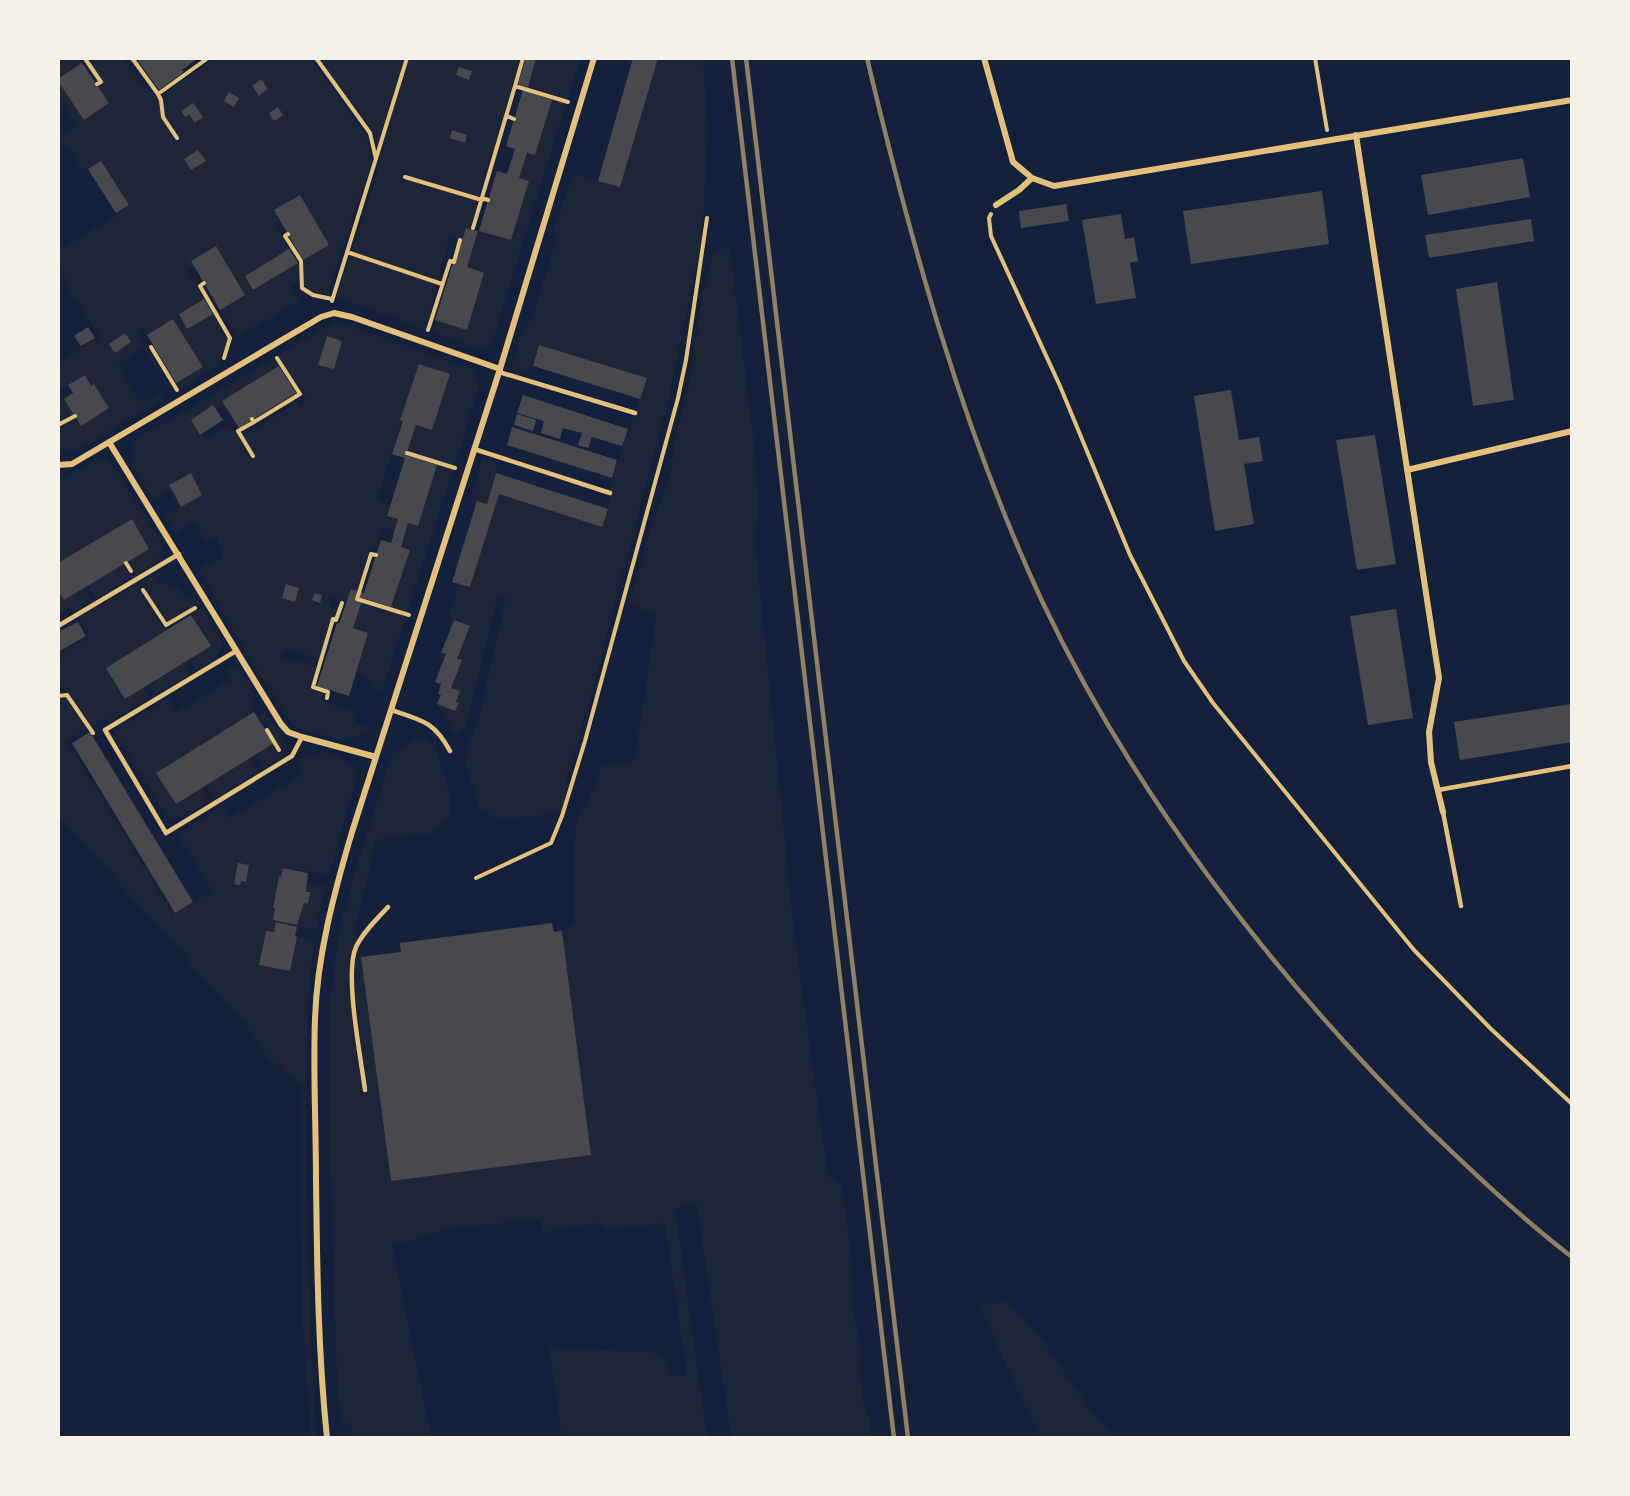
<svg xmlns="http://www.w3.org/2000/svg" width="1630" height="1496" font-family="'Exo 2',sans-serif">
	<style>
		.green { fill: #1d2539 }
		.building { fill: #48494c }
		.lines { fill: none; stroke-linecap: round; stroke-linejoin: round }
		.path { stroke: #e5c07b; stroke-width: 4 }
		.service { stroke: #e5c07b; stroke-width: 4.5 }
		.minor { stroke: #e5c07b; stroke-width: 6 }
		.rail { stroke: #918062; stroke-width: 4.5 }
	</style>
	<rect width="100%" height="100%" fill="#14213d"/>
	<path class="green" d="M 63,59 L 79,59 L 82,63 L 59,79 L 59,61 Z
		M 93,59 L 124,59 L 141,83 L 158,98 L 214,59 L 310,59 L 367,136 L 372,161 L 327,295 L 313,292 L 302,284 L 303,260 L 329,245 L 300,195 L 274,210 L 280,220 L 275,224 L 289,249 L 245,276 L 254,290 L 298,263 L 298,282 L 291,287 L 299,301 L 236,338 L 220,310 L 245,294 L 216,246 L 191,261 L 194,266 L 188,271 L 204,299 L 179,314 L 187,329 L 213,314 L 227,338 L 219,366 L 180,389 L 176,383 L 203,366 L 174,319 L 147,335 L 142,328 L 136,332 L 173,391 L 168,387 L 144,348 L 118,364 L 139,400 L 144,401 L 160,392 L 164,399 L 77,451 L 59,448 L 59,404 L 65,400 L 81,426 L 109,408 L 94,384 L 91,386 L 85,375 L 59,391 L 59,363 L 100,337 L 61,279 L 66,276 L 59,264 L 59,249 L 114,217 L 129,205 L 101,161 L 83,171 L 59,137 L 76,125 L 59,99 L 58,81 L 85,120 L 109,103 L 86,69 L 95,63 Z
		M 319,59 L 521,59 L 495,152 L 492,152 L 470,229 L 466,228 L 462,240 L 450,237 L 425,329 L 336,298 L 381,163 L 373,132 Z
		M 536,59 L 580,59 L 568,99 L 528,87 Z
		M 658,59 L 703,59 L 708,129 L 702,238 L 669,398 L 580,735 L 565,781 L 566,799 L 562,813 L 502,819 L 479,810 L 464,757 L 479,718 L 506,598 L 498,596 L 469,715 L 464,728 L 454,735 L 445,716 L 436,704 L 455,711 L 459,703 L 456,702 L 459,691 L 451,688 L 461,660 L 457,659 L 470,626 L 454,620 L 449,614 L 459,584 L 470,587 L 499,494 L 602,526 L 608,509 L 612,478 L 646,378 L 540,345 L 529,372 L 523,373 L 511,369 L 521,336 L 533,315 L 556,241 L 554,229 L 573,173 L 620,187 Z
		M 552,100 L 566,104 L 491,346 L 480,350 L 432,332 L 435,320 L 467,329 L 484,273 L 467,267 L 478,231 L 511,240 L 528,181 L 519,178 L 527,153 L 535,155 Z
		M 721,248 L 730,249 L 756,460 L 758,514 L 755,539 L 793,923 L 828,1177 L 834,1179 L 842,1186 L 852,1265 L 853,1311 L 861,1348 L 860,1371 L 864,1405 L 869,1418 L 871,1437 L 731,1437 L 697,1205 L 675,1208 L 707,1437 L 562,1437 L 549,1347 L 659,1353 L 674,1376 L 687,1376 L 665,1223 L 607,1231 L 599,1223 L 543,1232 L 540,1220 C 506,1223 460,1226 428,1235 C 414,1239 407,1244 392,1243 L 431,1437 L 352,1437 L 351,1425 L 341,1419 L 338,1397 L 334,1297 L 330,1141 L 330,1001 L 340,926 L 352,881 L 392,754 L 411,740 L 418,737 L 425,738 L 435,745 L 451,799 L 449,816 L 445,822 L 432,833 L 376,840 L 355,928 L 361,957 L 391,1180 L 591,1154 L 562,931 L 574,923 L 574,847 L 577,819 L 586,807 L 602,764 L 626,763 L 635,759 L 656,616 L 630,604 L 651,526 L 671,475 L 674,445 L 689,386 L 702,295 L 713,253 Z
		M 336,321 L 471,368 L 477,371 L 475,375 L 480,383 L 455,466 L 407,451 L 416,425 L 432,430 L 450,375 L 419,364 L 377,500 L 390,505 L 387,516 L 398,519 L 395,531 L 383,527 L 376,548 L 371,547 L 357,590 L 351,589 L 347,602 L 332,597 L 330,606 L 338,609 L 320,659 L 289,649 L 280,655 L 281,658 L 317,667 L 311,689 L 323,693 L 322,701 L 357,713 L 355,723 L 371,728 L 369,732 L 344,741 L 294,727 L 260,675 L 198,570 L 216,559 L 222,558 L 218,535 L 205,541 L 193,522 L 175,533 L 165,516 L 202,495 L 191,474 L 169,485 L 171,490 L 154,500 L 132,466 L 132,451 L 138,436 L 172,419 L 274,358 L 279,366 L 223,401 L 225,405 L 216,410 L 213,406 L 191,420 L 204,440 L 231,423 L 240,438 L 297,402 L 302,409 L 305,399 L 278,355 Z
		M 482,457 L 496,462 L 496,473 L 487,504 L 478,501 L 470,502 Z
		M 98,458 L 105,458 L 114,465 L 162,544 C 165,561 150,566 137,573 L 129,561 L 149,548 L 132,519 L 59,563 L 58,481 Z
		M 437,465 L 453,470 L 382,691 L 371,687 L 366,677 L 356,673 L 368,633 L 353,628 L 363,598 L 392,607 L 410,550 L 401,547 L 408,523 L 418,525 Z
		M 124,564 L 132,577 L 96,599 L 88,585 Z
		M 161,571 L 158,581 L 178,587 L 185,598 L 193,594 L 199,603 L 166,623 L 141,582 Z
		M 138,584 L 167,630 L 143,688 L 150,698 L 109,722 L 105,718 L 67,741 L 173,914 L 212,891 L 177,834 L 222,806 L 230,818 L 302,774 L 295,761 C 321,746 339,751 358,773 L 329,875 L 283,868 L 281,877 L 279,877 L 273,907 L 275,908 L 273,920 L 297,925 L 304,903 L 308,903 L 310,893 L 306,892 L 307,882 L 326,886 L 316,930 L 276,922 L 274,932 L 266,931 L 259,965 L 290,971 L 297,937 L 314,940 C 304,1022 305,1104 307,1186 C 308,1270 310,1354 317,1437 L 311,1437 L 301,1300 L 300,1085 L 267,1057 L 246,1025 L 210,985 L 196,973 L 188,960 L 59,816 L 59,702 L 68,696 L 59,681 L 59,659 L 63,656 L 62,653 L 89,636 L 78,618 Z
		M 83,588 L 91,601 L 74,612 L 70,607 L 59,614 L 58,590 Z
		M 202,608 L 222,641 C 221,658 210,663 196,670 L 190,659 L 211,646 L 191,615 Z
		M 184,663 L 190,674 L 155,695 L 149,685 Z
		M 224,666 L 238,667 L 256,697 L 251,701 L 258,712 L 254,712 L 156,773 L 176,804 L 202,787 L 210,801 C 197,809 183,823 167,817 L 114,731 L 169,699 L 177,712 L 231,679 Z
		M 265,712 L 284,739 L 286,748 L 284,755 L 260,715 Z
		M 274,743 L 282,757 L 263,769 L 254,755 Z
		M 251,757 L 259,771 L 214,799 L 206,785 Z
		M 1008,1302 L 1041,1338 L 1092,1412 L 1117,1437 L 1041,1437 L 1019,1394 L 980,1306 Z"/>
	<path class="building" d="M 136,58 L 175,60 L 198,58 L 182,70 L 184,72 L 159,90 Z
		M 526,58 L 536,58 L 528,87 L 518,84 Z
		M 633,58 L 658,58 L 620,187 L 598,181 Z
		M 82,63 L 109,103 L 84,120 L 58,81 L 58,79 Z
		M 459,67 L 472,71 L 469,80 L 456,75 Z
		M 261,79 L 268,89 L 259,96 L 252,86 Z
		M 523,90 L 552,100 L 535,155 L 527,153 L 519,178 L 529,181 L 511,240 L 479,231 L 497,171 L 507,174 L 515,149 L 506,146 Z
		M 229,92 L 239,98 L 234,107 L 224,101 Z
		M 193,103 L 203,117 L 195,123 L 189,114 L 185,117 L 181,111 Z
		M 278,107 L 283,115 L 274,121 L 269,113 Z
		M 452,130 L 467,135 L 465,143 L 450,138 Z
		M 198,150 L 206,161 L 191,170 L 184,159 Z
		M 1523,158 L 1530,197 L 1428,215 L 1421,175 Z
		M 101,161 L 129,205 L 116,213 L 88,169 Z
		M 1322,191 L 1329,244 L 1191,264 L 1183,211 Z
		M 300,195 L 329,245 L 303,260 L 274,210 Z
		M 1066,204 L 1069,221 L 1021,228 L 1019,211 Z
		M 1121,214 L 1125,239 L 1134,237 L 1138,261 L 1130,263 L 1136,298 L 1096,304 L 1082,220 Z
		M 1531,219 L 1534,241 L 1429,258 L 1425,235 Z
		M 466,228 L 478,231 L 467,267 L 484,273 L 467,330 L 435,320 L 453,263 L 455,264 Z
		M 216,246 L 245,295 L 220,310 L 191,261 Z
		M 289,249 L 298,263 L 253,290 L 245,276 Z
		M 1497,282 L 1514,400 L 1473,406 L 1456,289 Z
		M 204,299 L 213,314 L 187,329 L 179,314 Z
		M 173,319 L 203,367 L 176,383 L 147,335 Z
		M 88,327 L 95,338 L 81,346 L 74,336 Z
		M 125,333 L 131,342 L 115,353 L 109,344 Z
		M 327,336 L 342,341 L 334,369 L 318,365 Z
		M 539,345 L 647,378 L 640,399 L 533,366 Z
		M 419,364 L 450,374 L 432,430 L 416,425 L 406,455 L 437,465 L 418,526 L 408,523 L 401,547 L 410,550 L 391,607 L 363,598 L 353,628 L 368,633 L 349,696 L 317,686 L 337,623 L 339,624 L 351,589 L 364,593 L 381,540 L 391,543 L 398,519 L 387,516 L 405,458 L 392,454 L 403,421 L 400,420 Z
		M 279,366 L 296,393 L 239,428 L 222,401 Z
		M 85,375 L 91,386 L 94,384 L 109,408 L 81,426 L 64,399 L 73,393 L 68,385 Z
		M 1231,390 L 1239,440 L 1259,437 L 1263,461 L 1244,464 L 1254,524 L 1215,531 L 1194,396 Z
		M 523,395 L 628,429 L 622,446 L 592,437 L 588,448 L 578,445 L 582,433 L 563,428 L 560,439 L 541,433 L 544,421 L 517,413 Z
		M 213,405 L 223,420 L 200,435 L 191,420 Z
		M 517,414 L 536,420 L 533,431 L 514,425 Z
		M 512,427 L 617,460 L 612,478 L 507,445 Z
		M 1375,435 L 1396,564 L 1357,570 L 1336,440 Z
		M 191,473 L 202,495 L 181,507 L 169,485 Z
		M 496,473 L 608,509 L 602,527 L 499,494 L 470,587 L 452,582 L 477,501 L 487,504 Z
		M 132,519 L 149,549 L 64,600 L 58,590 L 58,563 Z
		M 286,584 L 299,588 L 295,602 L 282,598 Z
		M 315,593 L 322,595 L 320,603 L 312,600 Z
		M 1396,609 L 1413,718 L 1368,725 L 1350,616 Z
		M 191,615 L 211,646 L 125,699 L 106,668 Z
		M 454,620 L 470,626 L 457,659 L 462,660 L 451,688 L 460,691 L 456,702 L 459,703 L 455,711 L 437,704 L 441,695 L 438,694 L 441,684 L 435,682 L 446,654 L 441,653 Z
		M 78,622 L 86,636 L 58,652 L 58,632 Z
		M 1572,704 L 1572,742 L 1460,760 L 1454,722 Z
		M 254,712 L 274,743 L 176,804 L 156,773 Z
		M 90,732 L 193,902 L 175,913 L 72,743 Z
		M 238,863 L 249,865 L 246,882 L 241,881 L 240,885 L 234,884 Z
		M 283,868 L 308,873 L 306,892 L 310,892 L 308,904 L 304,903 L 297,925 L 273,920 L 275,908 L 273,908 L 279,876 L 281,877 Z
		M 276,922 L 297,927 L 295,936 L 297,937 L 290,971 L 259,965 L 266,931 L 274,932 Z
		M 552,923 L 554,932 L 562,931 L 591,1155 L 391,1181 L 361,957 L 401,952 L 400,943 Z"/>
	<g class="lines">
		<path class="path" d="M 132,58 L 158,94 L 208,58
			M 316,58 L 370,133 L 376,159
			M 1315,58 L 1327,130
			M 86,60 L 101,82 L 97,84
			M 515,86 L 523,58
			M 158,94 L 161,100 L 163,117 L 177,138
			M 507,116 L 514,119
			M 405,177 L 482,200
			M 482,198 L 488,200
			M 991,214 L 989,218 L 991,236 L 1060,386 L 1130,555 L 1184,661 L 1213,703 L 1414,950 L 1491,1029 L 1572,1104
			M 473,228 L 515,86 L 568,102
			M 288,234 L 285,236 L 301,261 L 302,288 L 313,295 L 332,299
			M 347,252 L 442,284
			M 204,283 L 200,286 L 230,338 L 224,358
			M 332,301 L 407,58
			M 428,330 L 450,261 L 454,262 L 460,240
			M 151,347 L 177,390
			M 252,419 L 254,422 L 300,394 L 277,358
			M 58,425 L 75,416
			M 407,453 L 455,468
			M 253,456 L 238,431 L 254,422
			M 376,555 L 371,554 L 357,599 L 409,615
			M 126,563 L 131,571
			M 143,590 L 166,625 L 195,608
			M 58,696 L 67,695 L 93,733
			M 327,698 L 328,692 L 313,687 L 333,619 L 336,620 L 342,603
			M 267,730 L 279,750
			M 476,878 L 551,843 L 562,816 L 585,741 L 678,398 L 686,360 L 707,218"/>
		<path class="service" d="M 499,372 L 635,413
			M 474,449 L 610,493
			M 58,626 L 179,554
			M 236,651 L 105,730 L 166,833 L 292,756 L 302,737
			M 391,710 C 421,720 434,721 450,751
			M 1438,790 L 1572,766
			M 1443,812 L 1461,906
			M 365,1090 C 361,1058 344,974 356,947 C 363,932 377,919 388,907"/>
		<path class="minor" d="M 984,58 L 1013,162 L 1032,178 L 1054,186 L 1572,100
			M 1356,135 L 1439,678 L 1429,732 L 1431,762 L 1443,812
			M 996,205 L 1019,190 L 1032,178
			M 109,442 L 281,724 L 288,732 L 302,737 L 376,757
			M 58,465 L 72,464 L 321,317 L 334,313 L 352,317 L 500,369
			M 1407,470 L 1572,431
			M 327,1438 C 318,1351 317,1265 316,1179 C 316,1126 313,1072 315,1019 C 317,956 334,893 352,832 L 500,369 L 594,58"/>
		<path class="rail" d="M 732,58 L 894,1438
			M 746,58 L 908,1438
			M 867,58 C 911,243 962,429 1042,601 C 1133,794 1276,979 1428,1129 C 1474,1173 1521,1218 1572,1257"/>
	</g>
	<rect width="1630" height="1496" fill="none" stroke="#f6f1e7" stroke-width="120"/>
</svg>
